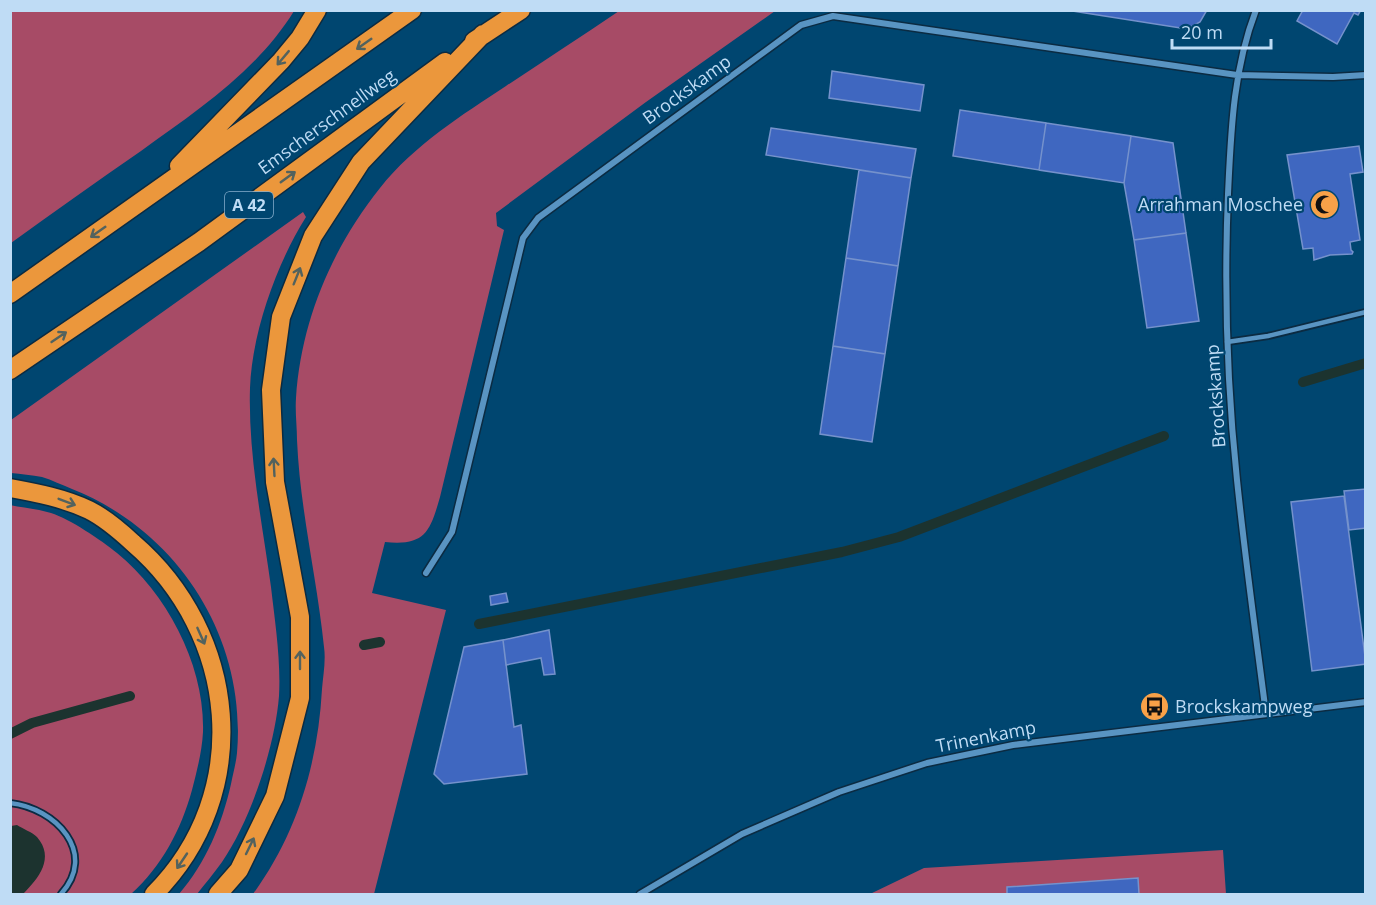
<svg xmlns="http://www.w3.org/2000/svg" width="1376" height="905" font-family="'Open Sans',sans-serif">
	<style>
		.green { fill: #a74b66 }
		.water { fill: #1c332f }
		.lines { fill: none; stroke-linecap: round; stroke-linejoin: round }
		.stream { stroke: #1c332f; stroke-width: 10 }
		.building { fill: #3f67c0; stroke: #7592cc; stroke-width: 1.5 }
		.lane-casing { stroke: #0b2b42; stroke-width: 8 }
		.street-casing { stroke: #0b2b42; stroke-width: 9 }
		.highway-casing { stroke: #0b2b42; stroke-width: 21 }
		.lane { stroke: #5994c2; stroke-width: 4.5 }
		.street { stroke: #5994c2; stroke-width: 6 }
		.highway { stroke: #eb973c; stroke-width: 18 }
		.oneway { stroke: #52625e }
		.labels { text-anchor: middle; stroke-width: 4.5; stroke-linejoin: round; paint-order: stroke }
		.shield { fill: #004670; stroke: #86afcd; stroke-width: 1.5 }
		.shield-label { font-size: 16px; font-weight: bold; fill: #bfdcf5 }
		.street-label { font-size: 18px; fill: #bfdcf5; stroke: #004670 }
		.poi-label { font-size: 18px; fill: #bfdcf5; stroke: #004670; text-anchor: end }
	</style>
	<rect width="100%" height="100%" fill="#004670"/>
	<path class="green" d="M 11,10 L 294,10 L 294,11 C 257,71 198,110 141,151 C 97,181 54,212 11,243 Z
		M 619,11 L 775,11 L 646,102 L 496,213 L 497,226 L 504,230 L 440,497 C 430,532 425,546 385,542 L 372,593 L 446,610 L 374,894 L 253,894 C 297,834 318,763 322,689 C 323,676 326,661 324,647 C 317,578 300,510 297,440 C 297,426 295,412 296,398 C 301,321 332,248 380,188 C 414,145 462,115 506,86 C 544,61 582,36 619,11 Z
		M 303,212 L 306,217 C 277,263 252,332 250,388 C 248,455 262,521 271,587 C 275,622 281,660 279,696 C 275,746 251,820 222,862 C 214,873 205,884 197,894 L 179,894 C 206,863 222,824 231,784 C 233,774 236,763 237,753 C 247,638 178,531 72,489 C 62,485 52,480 42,477 C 32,475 21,474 11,473 L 11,420 Z
		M 10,505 C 24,508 38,509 51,513 C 70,519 101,540 117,553 C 167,594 205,665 203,732 C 202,751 197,771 192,790 C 181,830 162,866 131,894 L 11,894 Z
		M 1223,850 L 1226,894 L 870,894 L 924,868 Z"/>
	<path class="water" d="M 17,825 C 23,829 32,832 37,837 C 55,858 39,878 23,894 L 11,894 L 11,826 Z"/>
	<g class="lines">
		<path class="stream" d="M 1303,382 L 1366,363
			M 479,624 L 842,552 L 899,537 L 1164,436
			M 364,645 L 380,642
			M 10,734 L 32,723 L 130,696"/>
	</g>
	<path class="building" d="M 1066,10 L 1207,10 L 1200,22 L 1187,29 Z
		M 1303,10 L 1361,10 L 1358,15 L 1354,13 L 1337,44 L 1297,21 Z
		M 832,71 L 924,85 L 920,111 L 829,98 Z
		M 960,110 L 1046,123 L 1039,170 L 953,156 Z
		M 1046,123 L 1131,136 L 1124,183 L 1039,170 Z
		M 771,128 L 916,149 L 911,178 L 766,155 Z
		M 1131,136 L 1173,143 L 1186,233 L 1134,240 L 1124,183 Z
		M 1359,146 L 1363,172 L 1350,174 L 1360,240 L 1350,242 L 1351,250 L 1353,252 L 1352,254 L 1330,255 L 1314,260 L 1313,248 L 1303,249 L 1287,155 Z
		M 859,170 L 911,178 L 898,266 L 846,258 Z
		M 1186,233 L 1199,321 L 1147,328 L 1134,240 Z
		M 846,258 L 898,266 L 885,354 L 833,346 Z
		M 833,346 L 885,354 L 872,442 L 820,434 Z
		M 1366,489 L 1366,528 L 1349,530 L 1344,491 Z
		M 1344,496 L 1366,664 L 1312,671 L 1291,502 Z
		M 506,593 L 508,602 L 491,605 L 490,596 Z
		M 549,630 L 555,674 L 544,675 L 541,658 L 506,665 L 503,640 Z
		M 503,640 L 514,727 L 521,725 L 527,774 L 444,784 L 434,774 L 464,647 Z
		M 1138,878 L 1139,894 L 1007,894 L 1007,887 Z"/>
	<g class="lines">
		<defs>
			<path id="lane" d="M 1227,342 L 1268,336 L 1366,312
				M 10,803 C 56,808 98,853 61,894"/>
			<path id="street" d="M 1256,10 C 1233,70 1231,131 1228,194 C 1224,289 1227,385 1237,480 C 1245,558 1256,636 1266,714
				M 426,573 L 452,532 L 523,238 L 538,218 L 801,25 L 833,16 L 1237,75 L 1333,77 L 1366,75
				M 640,894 L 742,834 L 839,792 L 927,763 L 1013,745 L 1366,702"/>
			<path id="highway" d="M 474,41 L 521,10
				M 179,166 L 281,61 L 300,38 L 317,10
				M 10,294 L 412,10
				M 10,370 L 199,242 L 445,62
				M 10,488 C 37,493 64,498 89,510 C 105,518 120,531 133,543 C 238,633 255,793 154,894
				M 218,894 L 239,870 L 275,796 L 300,698 L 300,617 L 275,482 L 271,390 L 281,317 L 313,236 L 361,162 L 483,34"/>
		</defs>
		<use href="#lane" class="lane-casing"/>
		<use href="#street" class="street-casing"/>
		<use href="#highway" class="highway-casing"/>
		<use href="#lane" class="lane"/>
		<use href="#street" class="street"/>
		<use href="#highway" class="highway"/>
	</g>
	<defs><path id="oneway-shaft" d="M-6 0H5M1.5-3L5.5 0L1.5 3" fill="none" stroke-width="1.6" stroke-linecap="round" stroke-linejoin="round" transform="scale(1.5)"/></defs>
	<g class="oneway">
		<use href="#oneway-shaft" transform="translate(364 44) rotate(145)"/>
		<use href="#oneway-shaft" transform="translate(283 58) rotate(130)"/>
		<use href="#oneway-shaft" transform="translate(288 177) rotate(-36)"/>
		<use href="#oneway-shaft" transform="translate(98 232) rotate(145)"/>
		<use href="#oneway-shaft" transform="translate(297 276) rotate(-68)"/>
		<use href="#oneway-shaft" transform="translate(59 337) rotate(-34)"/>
		<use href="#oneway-shaft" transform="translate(274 467) rotate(-93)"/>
		<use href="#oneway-shaft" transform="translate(67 502) rotate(21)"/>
		<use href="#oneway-shaft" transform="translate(201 636) rotate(66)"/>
		<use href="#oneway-shaft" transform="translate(300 660) rotate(-90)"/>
		<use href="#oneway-shaft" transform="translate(250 846) rotate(-64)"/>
		<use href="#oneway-shaft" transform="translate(182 861) rotate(124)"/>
	</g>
	<defs>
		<symbol id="mosque-disc" viewBox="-11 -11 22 22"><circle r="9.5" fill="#f7a148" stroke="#004670"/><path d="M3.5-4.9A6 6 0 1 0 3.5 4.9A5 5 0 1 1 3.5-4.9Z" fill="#111"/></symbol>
		<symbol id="bus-disc" viewBox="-11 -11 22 22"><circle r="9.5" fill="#f7a148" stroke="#004670"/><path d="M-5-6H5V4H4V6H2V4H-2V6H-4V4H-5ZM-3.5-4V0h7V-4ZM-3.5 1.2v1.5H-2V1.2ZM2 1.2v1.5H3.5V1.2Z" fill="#111"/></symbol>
	</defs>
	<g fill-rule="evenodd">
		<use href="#mosque-disc" x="1308" y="188" width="33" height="33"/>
		<use href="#bus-disc" x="1138" y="690" width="33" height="33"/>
	</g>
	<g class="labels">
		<rect class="shield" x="225" y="192" width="48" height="26" rx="4.5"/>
		<g class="shield-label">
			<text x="249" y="211">A 42</text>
		</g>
		<g class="street-label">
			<text transform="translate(687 90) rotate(-36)" y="6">Brockskamp</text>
			<text transform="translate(327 122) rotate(-36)" y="6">Emscherschnellweg</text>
			<text transform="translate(1216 396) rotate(-94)" y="6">Brockskamp</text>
			<text transform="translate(986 737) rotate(-11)" y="6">Trinenkamp</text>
		</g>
		<g class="poi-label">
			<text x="1303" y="211">Arrahman Moschee</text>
			<text x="1175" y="713" text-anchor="start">Brockskampweg</text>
		</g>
	</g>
	<rect width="1376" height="905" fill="none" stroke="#bfdcf5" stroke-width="24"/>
	<path d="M1172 39v9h99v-9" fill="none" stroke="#bfdcf5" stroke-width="3"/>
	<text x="1181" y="39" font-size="18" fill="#bfdcf5" stroke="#004670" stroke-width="4.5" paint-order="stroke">20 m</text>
</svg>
